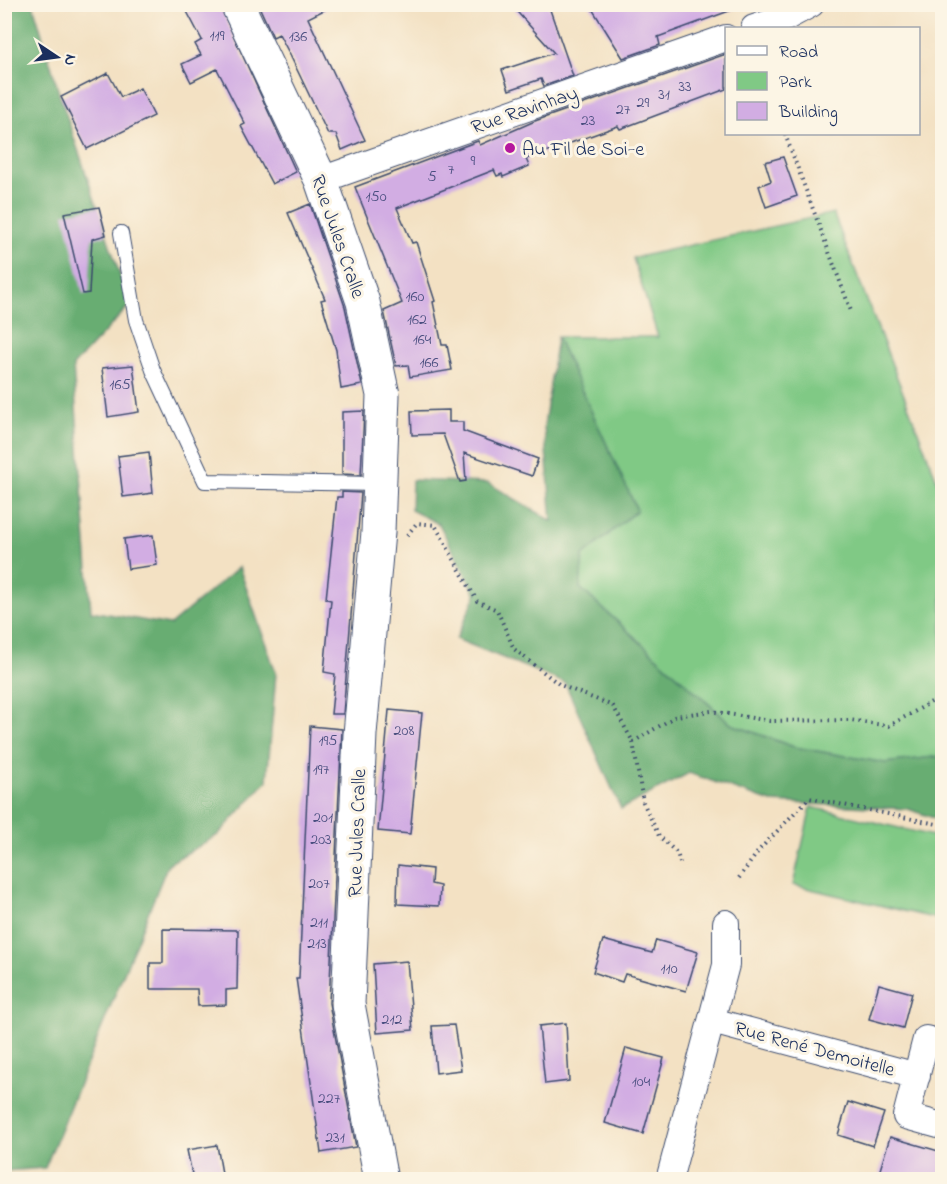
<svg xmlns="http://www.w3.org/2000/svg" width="947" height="1184" font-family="'Indie Flower',sans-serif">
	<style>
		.green { fill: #80c985; stroke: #4e7c72; stroke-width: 1.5 }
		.forest { fill: #68ad72; stroke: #426e68; stroke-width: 1.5 }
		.building { fill: #d2ade3 }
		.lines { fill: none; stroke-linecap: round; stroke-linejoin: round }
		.service-casing { stroke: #3b4a6d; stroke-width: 16 }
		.minor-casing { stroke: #3b4a6d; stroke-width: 28 }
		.tertiary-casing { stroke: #3b4a6d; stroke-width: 35 }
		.path { stroke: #3b4a6d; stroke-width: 4; stroke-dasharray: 1.5 4.5; stroke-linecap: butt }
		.service { stroke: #fff; stroke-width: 14 }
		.minor { stroke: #fff; stroke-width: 26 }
		.tertiary { stroke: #fff; stroke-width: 33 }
		.poi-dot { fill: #b5179e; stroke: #fcf5e5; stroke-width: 2 }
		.labels { text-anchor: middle; stroke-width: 6; stroke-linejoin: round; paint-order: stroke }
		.number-label { font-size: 16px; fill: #494e7f }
		.street-label { font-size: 20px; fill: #1b2f5e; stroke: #fcf5e5 }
		.poi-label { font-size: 20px; fill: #1b2f5e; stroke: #fcf5e5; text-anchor: start }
	</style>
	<rect width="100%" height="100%" fill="#fcf5e5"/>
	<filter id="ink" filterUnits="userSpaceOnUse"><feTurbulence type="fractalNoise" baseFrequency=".0167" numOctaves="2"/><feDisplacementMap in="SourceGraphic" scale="12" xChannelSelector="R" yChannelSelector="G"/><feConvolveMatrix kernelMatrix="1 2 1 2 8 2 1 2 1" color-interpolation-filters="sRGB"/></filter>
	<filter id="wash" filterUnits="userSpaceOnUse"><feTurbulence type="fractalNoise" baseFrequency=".008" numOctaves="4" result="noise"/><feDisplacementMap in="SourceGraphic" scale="24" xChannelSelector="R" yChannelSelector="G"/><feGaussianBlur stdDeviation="1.35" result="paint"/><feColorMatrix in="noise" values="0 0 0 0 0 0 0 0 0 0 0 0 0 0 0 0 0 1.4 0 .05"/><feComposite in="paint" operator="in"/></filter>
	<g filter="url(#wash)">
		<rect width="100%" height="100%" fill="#f3e1c3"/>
		<path class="green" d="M 833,213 L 942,493 L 942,756 L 885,763 L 794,747 L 731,724 L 579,587 L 583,556 L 637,510 L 557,337 L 658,337 L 633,258 Z
			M 811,807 L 942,838 L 942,920 L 793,885 Z"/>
		<path class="forest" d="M 33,4 L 59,93 L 130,305 L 73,366 L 91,611 L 170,625 L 239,567 L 276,673 L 267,781 L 218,835 L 168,864 L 45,1168 L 5,1171 L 4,5 Z
			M 557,337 L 637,510 L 583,556 L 580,588 L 731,724 L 794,747 L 885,763 L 942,756 L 942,821 L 908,809 L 771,802 L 689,773 L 621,809 L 565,683 L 456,639 L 476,595 L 439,524 L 411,510 L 412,480 L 488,483 L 552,521 L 544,426 Z"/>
		<g id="blocks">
			<path class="building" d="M 183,4 L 219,4 L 296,172 L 272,184 L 241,126 L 245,124 L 217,69 L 191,82 L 182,64 L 201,55 L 195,44 L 202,40 Z
				M 258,4 L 336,4 L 308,18 L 365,140 L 342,150 L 336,134 L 328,134 L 289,53 L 279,34 L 273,37 Z
				M 510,4 L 548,4 L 573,76 L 544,86 L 541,79 L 509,90 L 502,70 L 554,53 Z
				M 589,4 L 739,4 L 740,7 L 658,37 L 660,45 L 623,58 Z
				M 726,54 L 726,89 L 620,129 L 618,126 L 526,159 L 529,166 L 503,177 L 502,174 L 497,176 L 494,170 L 397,208 L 412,243 L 416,242 L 435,301 L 433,302 L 442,345 L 447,345 L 452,370 L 410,377 L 408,365 L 396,366 L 384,311 L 402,303 L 355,187 L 478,141 L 480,145 L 535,121 Z
				M 108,73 L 121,97 L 140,88 L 154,116 L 87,149 L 61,97 Z
				M 783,157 L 797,196 L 766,207 L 759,186 L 771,181 L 765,162 Z
				M 310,204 L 345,307 L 362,385 L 341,389 L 336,350 L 321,300 L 325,299 L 288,213 Z
				M 99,207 L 106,235 L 92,239 L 89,293 L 83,294 L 64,213 Z
				M 133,365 L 139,412 L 108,417 L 102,368 Z
				M 449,410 L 449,422 L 463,422 L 463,431 L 538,459 L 532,476 L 464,453 L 466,481 L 460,482 L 443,434 L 412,435 L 411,411 Z
				M 364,411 L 361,475 L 342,474 L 342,412 Z
				M 149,452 L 153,493 L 123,497 L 118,456 Z
				M 342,492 L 361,493 L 343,714 L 331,714 L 335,674 L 324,672 L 331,600 L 326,599 L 337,497 L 342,497 Z
				M 153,535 L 157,565 L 128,569 L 124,539 Z
				M 389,710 L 422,713 L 410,834 L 378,831 Z
				M 310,726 L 342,729 L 329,1003 L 356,1147 L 321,1153 L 296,978 L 299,978 Z
				M 398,865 L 432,869 L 431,884 L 440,886 L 439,906 L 397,904 Z
				M 163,929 L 238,930 L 237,989 L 226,990 L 226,1005 L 198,1006 L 197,989 L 150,989 L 150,963 L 163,963 Z
				M 603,940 L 652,953 L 656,940 L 698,952 L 686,991 L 625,974 L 622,982 L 593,972 Z
				M 407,961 L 413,1030 L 377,1033 L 373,964 Z
				M 879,984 L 912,993 L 903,1028 L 869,1019 Z
				M 566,1023 L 569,1081 L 545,1084 L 539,1026 Z
				M 454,1025 L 461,1070 L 436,1073 L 432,1026 Z
				M 626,1048 L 664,1058 L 643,1134 L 605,1123 Z
				M 848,1102 L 884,1113 L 873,1146 L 838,1135 Z
				M 890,1137 L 942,1152 L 942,1179 L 900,1179 L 879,1173 Z
				M 217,1145 L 223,1179 L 193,1179 L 187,1150 Z"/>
		</g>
	</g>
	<g filter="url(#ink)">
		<use href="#blocks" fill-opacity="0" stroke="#3b4a6d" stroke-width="1.5"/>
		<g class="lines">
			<defs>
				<path id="service" d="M 121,233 L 136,320 L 153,370 L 205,481 L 379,484"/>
				<path id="minor" d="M 754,28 L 785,18 L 811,4
					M 321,180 L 726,38
					M 712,1021 L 917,1076
					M 942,1043 L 926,1039 L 906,1116 L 942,1126
					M 669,1180 L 726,965 L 726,923"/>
				<path id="tertiary" d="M 237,4 L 321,180 L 363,302 L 383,395 L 378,532 L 360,734 L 348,1004 L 381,1180"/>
			</defs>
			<use href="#service" class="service-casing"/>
			<use href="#minor" class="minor-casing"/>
			<use href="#tertiary" class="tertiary-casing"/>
			<path class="path" d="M 785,134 L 851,311
				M 407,535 L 417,523 L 435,525 L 477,601 L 497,610 L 514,649 L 560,685 L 613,706 L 633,742 L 643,802 L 659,836 L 677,853 L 680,863
				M 633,742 L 676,716 L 711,711 L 770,721 L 850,720 L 889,726 L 942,696
				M 739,878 L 760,849 L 809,798 L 942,825"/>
			<use href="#service" class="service"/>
			<use href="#minor" class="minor"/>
			<use href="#tertiary" class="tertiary"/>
		</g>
	</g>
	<circle class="poi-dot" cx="510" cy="148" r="6"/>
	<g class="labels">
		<g class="number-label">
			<text x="217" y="40">119</text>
			<text x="298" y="41">136</text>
			<text x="685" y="91">33</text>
			<text x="664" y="99">31</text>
			<text x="643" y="107">29</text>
			<text x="623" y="114">27</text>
			<text x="588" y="125">23</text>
			<text x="473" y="165">9</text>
			<text x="451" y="174">7</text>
			<text x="432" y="181">5</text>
			<text x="376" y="201">150</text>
			<text x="415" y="301">160</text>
			<text x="417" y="324">162</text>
			<text x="422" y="344">164</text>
			<text x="429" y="367">166</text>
			<text x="120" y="389">165</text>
			<text x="404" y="735">208</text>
			<text x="328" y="745">195</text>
			<text x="321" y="774">197</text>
			<text x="323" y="822">201</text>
			<text x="321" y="844">203</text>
			<text x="319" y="888">207</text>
			<text x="319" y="927">211</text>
			<text x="317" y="948">213</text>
			<text x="669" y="973">110</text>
			<text x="392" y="1024">212</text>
			<text x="641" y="1086">104</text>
			<text x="329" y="1103">227</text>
			<text x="335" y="1142">231</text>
		</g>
		<g class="street-label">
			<text transform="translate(524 109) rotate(-19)" y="7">Rue Ravinhay</text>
			<text transform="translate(339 236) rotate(71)" y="7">Rue Jules Cralle</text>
			<text transform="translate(356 833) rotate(-88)" y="7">Rue Jules Cralle</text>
			<text transform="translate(815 1048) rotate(15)" y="7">Rue René Demoitelle</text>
		</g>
		<g class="poi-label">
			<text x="522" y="155">Au Fil de Soi-e</text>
		</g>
	</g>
	<rect width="947" height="1184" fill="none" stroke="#fcf5e5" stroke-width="24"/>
	<rect x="725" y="27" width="195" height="108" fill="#fcf5e5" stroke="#a2a6af" stroke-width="1.5"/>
	<rect x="737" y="46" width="30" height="9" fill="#ffffff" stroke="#a2a6af" stroke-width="1.5"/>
	<text x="779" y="57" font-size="18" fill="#1b2f5e">Road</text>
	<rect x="737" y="72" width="30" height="18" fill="#80c985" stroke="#a2a6af" stroke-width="1.5"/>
	<text x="779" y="87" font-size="18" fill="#1b2f5e">Park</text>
	<rect x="737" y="102" width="30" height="18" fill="#d2ade3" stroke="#a2a6af" stroke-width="1.5"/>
	<text x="779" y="117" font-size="18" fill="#1b2f5e">Building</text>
	<g transform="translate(57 57) rotate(103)" stroke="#fcf5e5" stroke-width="4.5" paint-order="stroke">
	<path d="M0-4.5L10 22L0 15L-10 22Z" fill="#1b2f5e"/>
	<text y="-9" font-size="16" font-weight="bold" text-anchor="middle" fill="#1b2f5e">N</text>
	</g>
</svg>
